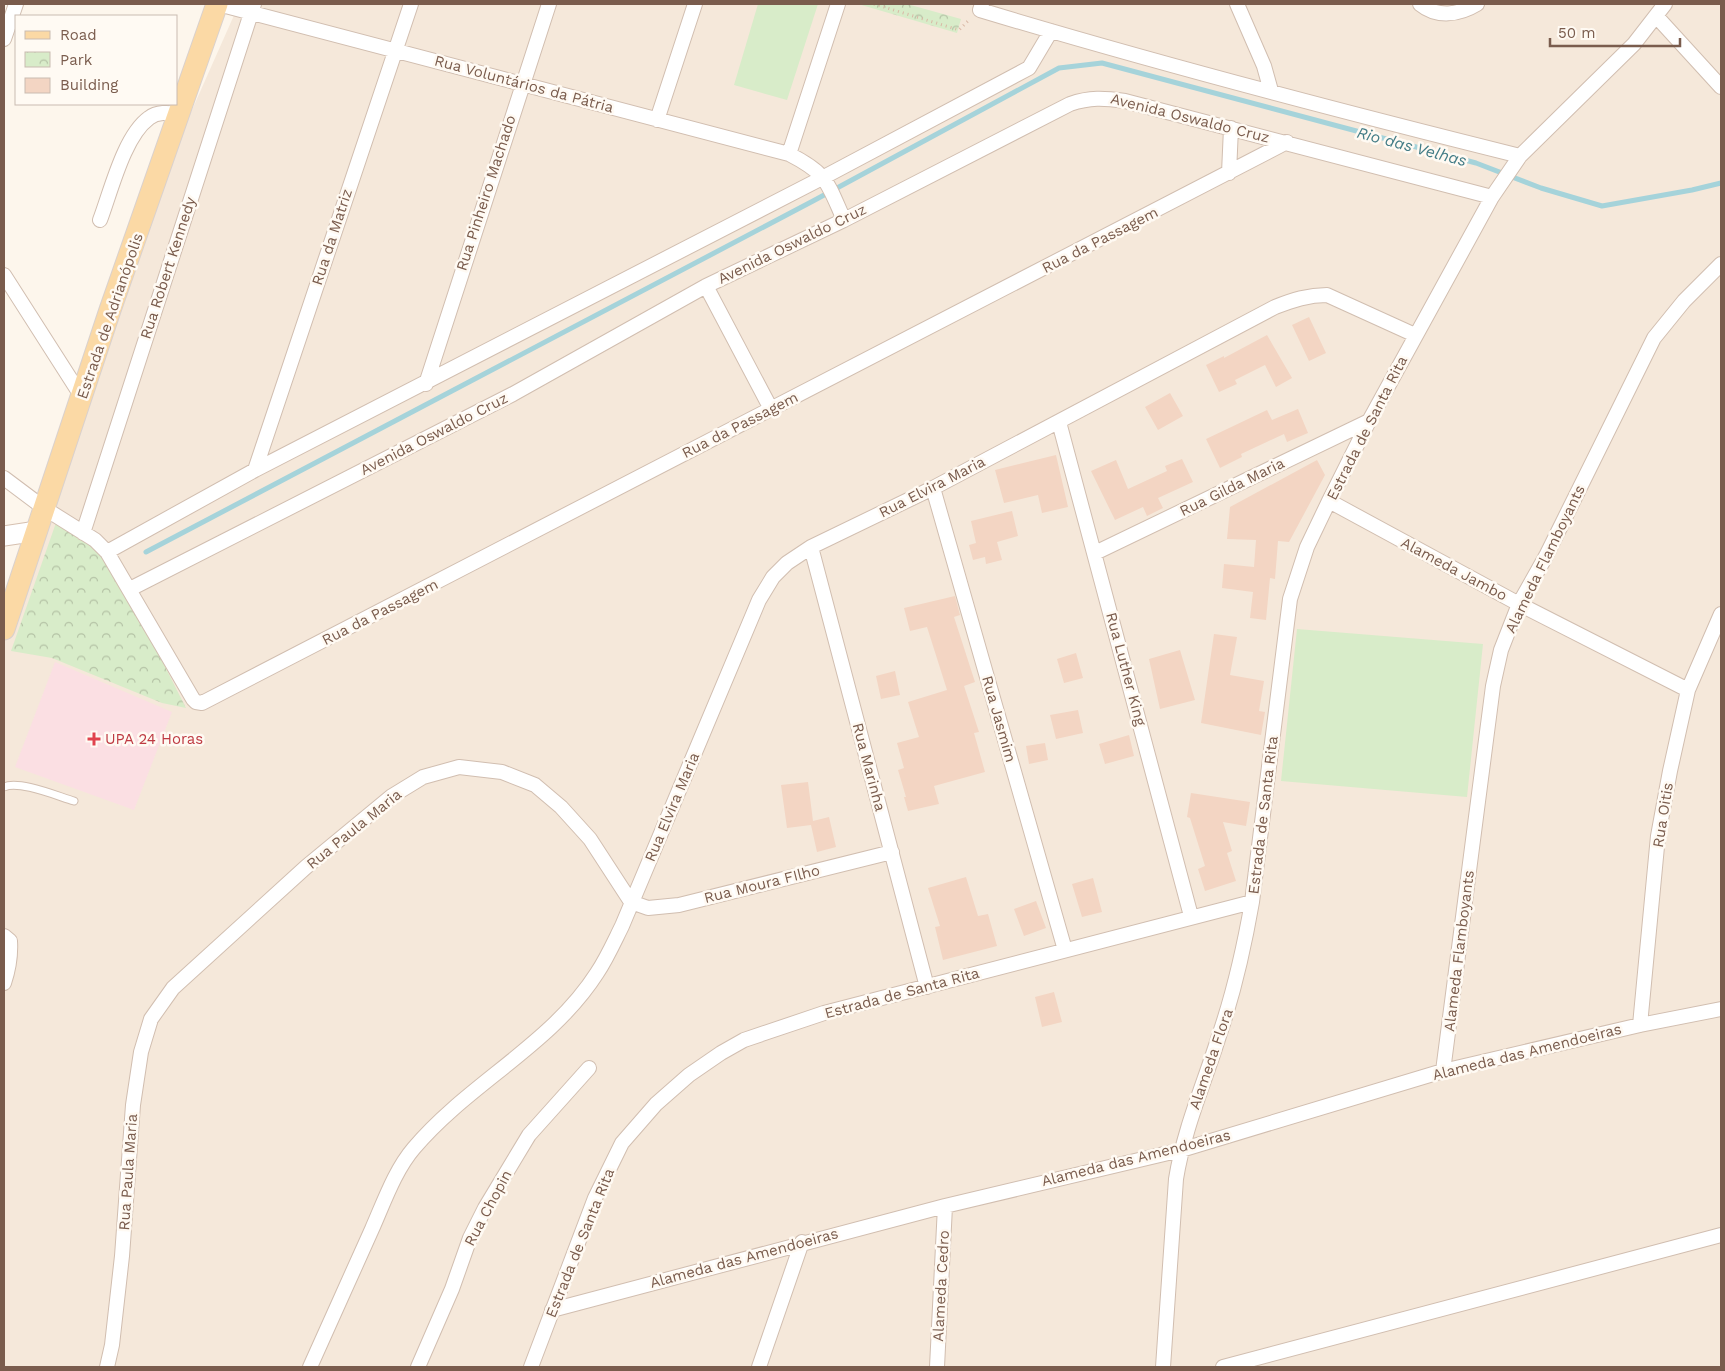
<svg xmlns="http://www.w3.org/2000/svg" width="1725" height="1371" font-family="'Work Sans',sans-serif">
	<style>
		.residential { fill: #f5e8da }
		.medical { fill: #fbdfe3 }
		.park { fill: url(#park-crowns) }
		.pitch { fill: #d8ecc9 }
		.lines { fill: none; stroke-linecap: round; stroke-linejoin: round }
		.stream { stroke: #a5d3da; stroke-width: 5 }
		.building { fill: #f3d5c3 }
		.lane-casing { stroke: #d1beb0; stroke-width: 9 }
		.street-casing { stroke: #d1beb0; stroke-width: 16 }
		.secondary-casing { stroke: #d6c0b0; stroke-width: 21 }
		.primary-casing { stroke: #dad1cd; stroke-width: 23 }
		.path { stroke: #d9b8a5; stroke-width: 3; stroke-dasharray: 1 4; stroke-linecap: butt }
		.lane { stroke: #fff; stroke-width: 7 }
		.street { stroke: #fff; stroke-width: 14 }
		.secondary { stroke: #fff; stroke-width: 19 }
		.primary { stroke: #fbd9a5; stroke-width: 21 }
		.health-dot { fill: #e0444e; stroke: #fffaf3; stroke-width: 2 }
		.labels { text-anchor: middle; stroke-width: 5; stroke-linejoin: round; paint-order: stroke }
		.street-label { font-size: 15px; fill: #7a5c4d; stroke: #fffaf3 }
		.health-label { font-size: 15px; fill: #be3a42; stroke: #fffaf3; text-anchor: start }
		.water-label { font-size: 16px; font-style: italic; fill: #437c86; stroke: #fffaf3 }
	</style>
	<defs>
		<pattern id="park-crowns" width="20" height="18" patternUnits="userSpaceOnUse" patternTransform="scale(1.25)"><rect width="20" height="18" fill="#d8ecc9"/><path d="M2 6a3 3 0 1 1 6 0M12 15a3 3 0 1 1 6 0" fill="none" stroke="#b4c2a5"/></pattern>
	</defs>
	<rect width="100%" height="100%" fill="#fdf6ec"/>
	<path class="residential" d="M 239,4 L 1721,4 L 1721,1367 L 4,1367 L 4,629 L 137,234 Z"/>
	<path class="medical" d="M 55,662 L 172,712 L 134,810 L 15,767 Z"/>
	<path class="park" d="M 858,4 L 907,4 L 961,19 L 957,33 Z
		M 58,517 L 107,552 L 186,708 L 162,703 L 52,658 L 11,651 Z"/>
	<path class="pitch" d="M 758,4 L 818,4 L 787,100 L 734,85 Z
		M 1297,629 L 1483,644 L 1467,797 L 1281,781 Z"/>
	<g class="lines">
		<path class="stream" d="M 146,552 L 813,201 L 1059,68 L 1102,63 L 1476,163 L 1541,188 L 1602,206 L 1692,190 L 1721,183"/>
	</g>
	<path class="building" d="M 1309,317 L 1326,353 L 1309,361 L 1292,325 Z
		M 1267,335 L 1292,378 L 1276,387 L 1265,365 L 1235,380 L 1237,384 L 1219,392 L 1206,365 L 1224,356 L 1224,358 Z
		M 1170,393 L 1183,416 L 1158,430 L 1145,407 Z
		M 1298,409 L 1308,433 L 1287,442 L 1284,434 L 1241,454 L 1242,457 L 1220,468 L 1206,439 L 1267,410 L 1272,420 Z
		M 1056,455 L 1068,507 L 1042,513 L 1038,495 L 1004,503 L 995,470 Z
		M 1182,459 L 1193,482 L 1158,498 L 1163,508 L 1147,516 L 1143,507 L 1115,520 L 1091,471 L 1116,460 L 1128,489 L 1167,471 L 1165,466 Z
		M 1317,460 L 1325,475 L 1289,542 L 1278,541 L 1275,579 L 1270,578 L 1266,620 L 1250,618 L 1253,592 L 1222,588 L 1224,564 L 1254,567 L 1256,540 L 1227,539 L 1230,507 Z
		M 1012,511 L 1018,536 L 997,542 L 1002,560 L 986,564 L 985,557 L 973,560 L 969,545 L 976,543 L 971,521 Z
		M 955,596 L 960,615 L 954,617 L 975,682 L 964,686 L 979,732 L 974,733 L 985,772 L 934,786 L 939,804 L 908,811 L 904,797 L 906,797 L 898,770 L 904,768 L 897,743 L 919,737 L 908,702 L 947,690 L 927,627 L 910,631 L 904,608 Z
		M 1214,634 L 1237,637 L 1230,675 L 1264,681 L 1259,711 L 1265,712 L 1261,735 L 1201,723 Z
		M 1180,650 L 1195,700 L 1160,709 L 1149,659 Z
		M 1076,653 L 1083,678 L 1064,683 L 1057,659 Z
		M 895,671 L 900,695 L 881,699 L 876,676 Z
		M 1078,710 L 1083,733 L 1056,739 L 1050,715 Z
		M 1129,735 L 1134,756 L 1105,764 L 1099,744 Z
		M 1045,743 L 1048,760 L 1029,764 L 1026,746 Z
		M 808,782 L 813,821 L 829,817 L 836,847 L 817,852 L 811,825 L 787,828 L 781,785 Z
		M 1191,793 L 1250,802 L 1246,826 L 1223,822 L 1232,851 L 1227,853 L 1236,881 L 1205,891 L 1198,869 L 1205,866 L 1190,818 L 1187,817 Z
		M 966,877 L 978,916 L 988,914 L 997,946 L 943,960 L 935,927 L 940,926 L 928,888 Z
		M 1093,878 L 1102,912 L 1082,917 L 1072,884 Z
		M 1036,901 L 1046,928 L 1024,936 L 1014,909 Z
		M 1054,992 L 1062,1022 L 1042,1027 L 1035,997 Z"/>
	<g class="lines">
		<defs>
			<path id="lane" d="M 4,787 C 19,780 57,796 74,801"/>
			<path id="street" d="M 218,4 L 789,154 C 828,174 827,182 844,220
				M 982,4 L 980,10 C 1159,64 1339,111 1520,156
				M 1237,4 L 1264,66 L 1271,91
				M 1420,4 C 1437,18 1459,15 1477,4
				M 1657,17 L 1721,87
				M 4,39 L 16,4
				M 657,120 L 695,4
				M 789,154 L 838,4
				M 1229,173 L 1231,128
				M 100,220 C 111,191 124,136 149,118 C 158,111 170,113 180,114
				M 4,275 L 82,397
				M 706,286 L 771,409
				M 426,384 L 549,4
				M 1059,422 L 1191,916
				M 255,470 L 411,4
				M 4,478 L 44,508 L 95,540 L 107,552 L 193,699 L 196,702 L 202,703 L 1287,142
				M 933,488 L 1065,950
				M 1329,501 L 1519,604 L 1688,690
				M 83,533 L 254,4
				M 811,547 L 927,987
				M 107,552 L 255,470 L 824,177 L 1029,68 L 1051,31
				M 1095,553 L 1369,421
				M 130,589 L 513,394 L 706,286 L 844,220 L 1070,104 C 1090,97 1104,98 1125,101 L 1492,197
				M 631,902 L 648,908 L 679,905 L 892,852
				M 4,936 L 10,941 C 11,956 9,968 4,983
				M 1640,1025 L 1658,836 L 1670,771 L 1688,690 L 1721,614
				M 1443,1071 L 1493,686 L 1501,650 L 1519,604 L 1546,556 L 1654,338 L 1684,301 L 1721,264
				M 552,1310 L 945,1206 L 1181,1150 L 1443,1071 L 1640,1025 L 1721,1009
				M 107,1367 L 112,1345 L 122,1256 L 133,1105 L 141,1052 L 151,1019 L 173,988 L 306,867 L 392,796 L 423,777 L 459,767 L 502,772 L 535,785 L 561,807 L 590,839 L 631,902
				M 310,1367 C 331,1321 351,1275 372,1229 C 384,1202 395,1170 414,1148 C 469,1083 551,1045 597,973 C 607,958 614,942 622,926 L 759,600 L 773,577 L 787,563 L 811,547 L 933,488 L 1275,307 C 1293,300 1308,295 1327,295 L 1415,335
				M 418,1367 L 452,1289 L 470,1238 L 485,1208 L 529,1135 L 589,1068
				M 531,1367 L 595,1198 L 622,1143 L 656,1104 L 689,1075 L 721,1053 L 744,1040 L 824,1013 L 1252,902
				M 759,1367 L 802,1242
				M 937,1367 L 945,1206
				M 1163,1367 L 1176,1179 C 1184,1129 1204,1084 1219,1036 C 1234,992 1244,948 1252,902 L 1290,599 L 1307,547 L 1329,501 L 1369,421 L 1492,197 L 1520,156 L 1634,44 L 1665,4
				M 1223,1367 L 1721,1235"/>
			<path id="secondary" d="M 4,536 L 37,531"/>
			<path id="primary" d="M 4,629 L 110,310 L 217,4"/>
		</defs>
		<use href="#lane" class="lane-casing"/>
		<use href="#street" class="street-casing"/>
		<use href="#secondary" class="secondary-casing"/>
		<use href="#primary" class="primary-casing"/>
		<path class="path" d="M 874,4 L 959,30 L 970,19"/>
		<use href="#lane" class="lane"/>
		<use href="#street" class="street"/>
		<use href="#secondary" class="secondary"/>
		<use href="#primary" class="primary"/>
	</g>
	<path class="health-dot" d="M91.5 731.5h5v5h5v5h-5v5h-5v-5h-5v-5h5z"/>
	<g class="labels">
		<g class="street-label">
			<text transform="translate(524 84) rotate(15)" y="5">Rua Voluntários da Pátria</text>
			<text transform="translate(1190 118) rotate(14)" y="5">Avenida Oswaldo Cruz</text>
			<text transform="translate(486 193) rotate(-72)" y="5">Rua Pinheiro Machado</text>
			<text transform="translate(332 237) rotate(-72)" y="5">Rua da Matriz</text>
			<text transform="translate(1100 240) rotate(-27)" y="5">Rua da Passagem</text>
			<text transform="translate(792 244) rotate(-26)" y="5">Avenida Oswaldo Cruz</text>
			<text transform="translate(168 268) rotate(-72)" y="5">Rua Robert Kennedy</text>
			<text transform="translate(110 316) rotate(-71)" y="5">Estrada de Adrianópolis</text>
			<text transform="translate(740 425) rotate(-27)" y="5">Rua da Passagem</text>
			<text transform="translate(1367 428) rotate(-63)" y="5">Estrada de Santa Rita</text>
			<text transform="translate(434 434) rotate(-27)" y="5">Avenida Oswaldo Cruz</text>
			<text transform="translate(932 487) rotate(-27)" y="5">Rua Elvira Maria</text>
			<text transform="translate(1232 487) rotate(-26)" y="5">Rua Gilda Maria</text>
			<text transform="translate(1545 559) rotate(-64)" y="5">Alameda Flamboyants</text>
			<text transform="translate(1454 569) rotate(28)" y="5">Alameda Jambo</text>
			<text transform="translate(380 612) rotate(-27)" y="5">Rua da Passagem</text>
			<text transform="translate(1126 669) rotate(75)" y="5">Rua Luther King</text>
			<text transform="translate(999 719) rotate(74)" y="5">Rua Jasmim</text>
			<text transform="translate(869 767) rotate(75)" y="5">Rua Marinha</text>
			<text transform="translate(672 807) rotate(-67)" y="5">Rua Elvira Maria</text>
			<text transform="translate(1263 815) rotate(-83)" y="5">Estrada de Santa Rita</text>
			<text transform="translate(1663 815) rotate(-81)" y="5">Rua Oitis</text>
			<text transform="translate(354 829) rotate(-39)" y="5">Rua Paula Maria</text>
			<text transform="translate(762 884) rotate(-14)" y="5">Rua Moura FIlho</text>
			<text transform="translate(1459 951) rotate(-83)" y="5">Alameda Flamboyants</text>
			<text transform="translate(902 993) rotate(-15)" y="5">Estrada de Santa Rita</text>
			<text transform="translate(1527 1052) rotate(-14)" y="5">Alameda das Amendoeiras</text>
			<text transform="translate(1211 1059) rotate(-71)" y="5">Alameda Flora</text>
			<text transform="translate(1136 1158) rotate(-14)" y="5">Alameda das Amendoeiras</text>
			<text transform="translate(128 1172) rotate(-86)" y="5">Rua Paula Maria</text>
			<text transform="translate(488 1208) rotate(-62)" y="5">Rua Chopin</text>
			<text transform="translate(580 1243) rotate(-68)" y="5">Estrada de Santa Rita</text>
			<text transform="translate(744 1258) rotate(-15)" y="5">Alameda das Amendoeiras</text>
			<text transform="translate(941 1286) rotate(-87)" y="5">Alameda Cedro</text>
		</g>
		<g class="health-label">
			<text x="105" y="744">UPA 24 Horas</text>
		</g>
		<g class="water-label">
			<text transform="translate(1412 146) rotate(15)" y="6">Rio das Velhas</text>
		</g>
	</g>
	<rect width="1725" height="1371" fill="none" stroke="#7a5c4d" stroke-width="10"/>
	<rect x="15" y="15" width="162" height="90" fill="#fffaf3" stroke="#cabbb1"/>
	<rect x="25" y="31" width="25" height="8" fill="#fbd9a5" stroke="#cabbb1"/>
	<text x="60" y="40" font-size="15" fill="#7a5c4d">Road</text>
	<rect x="25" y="52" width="25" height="15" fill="url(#park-crowns)" stroke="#cabbb1"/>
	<text x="60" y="65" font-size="15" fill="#7a5c4d">Park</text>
	<rect x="25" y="78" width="25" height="15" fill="#f3d5c3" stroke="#cabbb1"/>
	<text x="60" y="90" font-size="15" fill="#7a5c4d">Building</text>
	<path d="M1550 38v8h130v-8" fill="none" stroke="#7a5c4d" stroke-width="2.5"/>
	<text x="1558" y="38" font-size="15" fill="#7a5c4d" stroke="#fffaf3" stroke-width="4" paint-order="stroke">50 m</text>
</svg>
